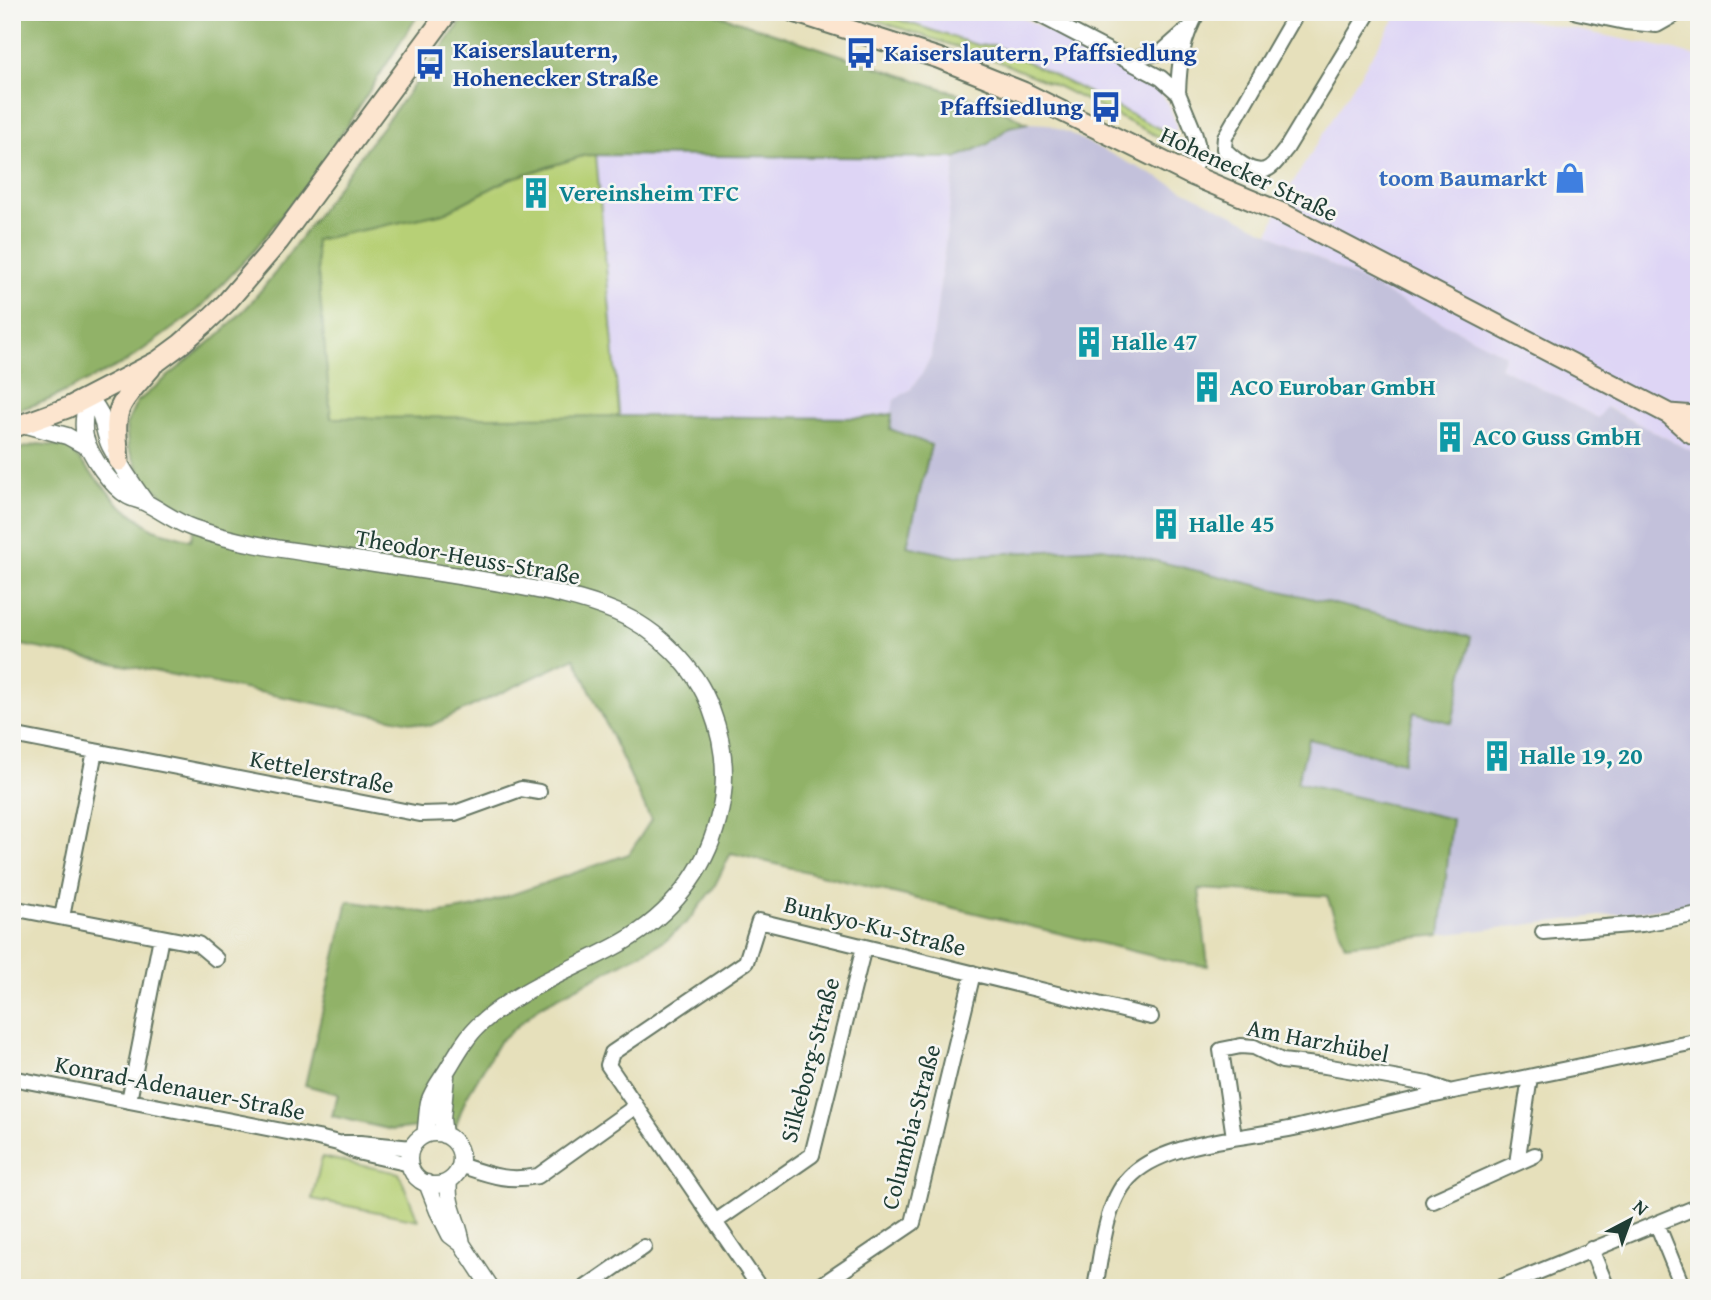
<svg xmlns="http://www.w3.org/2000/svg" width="1711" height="1300" font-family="'Gentium Book Plus',serif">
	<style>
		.built { fill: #ded5f5 }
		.industrial { fill: #c3c1db }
		.green { fill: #b7d076; stroke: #6b8655; stroke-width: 2 }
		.forest { fill: #91b267; stroke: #58784e; stroke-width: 2 }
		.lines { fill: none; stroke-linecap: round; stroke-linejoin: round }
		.minor-casing { stroke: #657663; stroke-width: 18 }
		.tertiary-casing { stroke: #657663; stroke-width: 19 }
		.secondary-casing { stroke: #657663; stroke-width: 23 }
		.minor { stroke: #fff; stroke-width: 14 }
		.tertiary { stroke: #fff; stroke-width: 16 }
		.secondary { stroke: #fce5cf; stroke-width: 19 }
		.labels { text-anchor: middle; stroke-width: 5; stroke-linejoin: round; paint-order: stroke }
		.transit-label { font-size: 24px; font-weight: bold; fill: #164399; stroke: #f6f6f2; text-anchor: start }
		.street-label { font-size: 24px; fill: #1f3d34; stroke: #f6f6f2 }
		.shop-label { font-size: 24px; font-weight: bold; fill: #366cbe; stroke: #f6f6f2; text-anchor: end }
		.culture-label { font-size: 24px; font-weight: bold; fill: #0d838f; stroke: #f6f6f2; text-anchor: start }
	</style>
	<rect width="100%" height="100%" fill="#f6f6f2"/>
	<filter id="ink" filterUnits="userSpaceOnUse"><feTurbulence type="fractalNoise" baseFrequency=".0143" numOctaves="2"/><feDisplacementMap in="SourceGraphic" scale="14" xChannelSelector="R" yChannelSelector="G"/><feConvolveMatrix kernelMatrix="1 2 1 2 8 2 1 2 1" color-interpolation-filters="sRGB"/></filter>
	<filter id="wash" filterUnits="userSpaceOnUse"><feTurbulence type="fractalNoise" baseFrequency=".00686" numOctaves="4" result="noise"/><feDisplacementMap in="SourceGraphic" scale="28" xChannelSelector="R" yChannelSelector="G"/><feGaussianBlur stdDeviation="1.57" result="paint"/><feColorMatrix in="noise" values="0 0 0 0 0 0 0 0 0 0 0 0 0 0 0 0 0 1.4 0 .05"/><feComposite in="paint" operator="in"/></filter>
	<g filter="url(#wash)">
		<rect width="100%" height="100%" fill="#e6e0bb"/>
		<path class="built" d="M 875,12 L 1017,12 L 1019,16 L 1152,81 L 1168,103 L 1177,126 L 1174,136 L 994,45 L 977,45 Z
			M 1399,12 L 1488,12 L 1667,48 L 1699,57 L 1699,455 L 1606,407 L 1598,418 L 1500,367 L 1505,355 L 1269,233 L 1282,200 Z
			M 596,155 L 956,158 L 931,356 L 922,374 L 910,390 L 894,400 L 892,414 L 866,418 L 618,416 Z"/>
		<path class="industrial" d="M 1027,123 L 1047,124 L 1071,134 L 1269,233 L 1505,355 L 1500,367 L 1598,418 L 1605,407 L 1699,455 L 1699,904 L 1440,935 L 1452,819 L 1297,783 L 1309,739 L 1403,762 L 1103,548 L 953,556 L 906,546 L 931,445 L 889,429 L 894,400 L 910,390 L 922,374 L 931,356 L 956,158 L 988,144 L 1009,127 Z"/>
		<path class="green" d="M 851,12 L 875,12 L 977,45 L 994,45 L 1174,136 L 1171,143 L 1059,87 L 988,57 Z
			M 586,155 L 596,155 L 620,423 L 931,445 L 906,546 L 331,418 L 315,240 L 444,213 L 509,179 Z
			M 322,1157 L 399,1173 L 418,1220 L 312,1199 Z"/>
		<path class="forest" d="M 12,12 L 420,12 L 321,166 L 251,254 L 198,310 L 126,362 L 46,401 L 12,412 Z
			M 469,12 L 710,12 L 995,106 L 1027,123 L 1009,127 L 988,144 L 956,158 L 586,155 L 509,179 L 444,213 L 315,240 L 331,418 L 638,416 L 865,418 L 892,414 L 890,429 L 931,445 L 907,546 L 953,556 L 1103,548 L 1471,637 L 1452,723 L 1414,712 L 1403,762 L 1309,739 L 1297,783 L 1452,819 L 1440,935 L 1345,945 L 1327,896 L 1199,889 L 1208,966 L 1177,962 L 934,903 L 731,853 L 714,887 L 688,921 L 663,942 L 539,1007 L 499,1042 L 466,1098 L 454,1130 L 418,1127 L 392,1130 L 332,1116 L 338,1094 L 305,1085 L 348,901 L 436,914 L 476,907 L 629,854 L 651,820 L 575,658 L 430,726 L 12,643 L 12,451 L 38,444 L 68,447 L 119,504 L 153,529 L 191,540 L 198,516 L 170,501 L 144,480 L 128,448 L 126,425 L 137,402 L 221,333 L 249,305 L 275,273 L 346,175 Z"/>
	</g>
	<g filter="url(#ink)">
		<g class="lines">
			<defs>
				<path id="minor" d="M 1034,12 L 1161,78 L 1178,93 L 1194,132 L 1197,143 L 1198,160 L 1189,174
					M 1297,12 L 1225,137 L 1224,149 C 1233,158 1251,174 1265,170 C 1274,167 1280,156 1286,149 L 1369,12
					M 1577,12 L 1625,22 L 1657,25 L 1673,16 L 1676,12
					M 1128,60 L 1162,52 L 1187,30
					M 1178,93 C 1179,63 1182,39 1198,12
					M 12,735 L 420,814 L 455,813 L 521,789 L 539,792
					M 12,908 L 198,944 L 216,959
					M 62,917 L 95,751
					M 1543,932 L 1642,924 L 1699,914
					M 12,1078 L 318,1138 L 338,1143 L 357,1152 L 410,1164
					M 129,1101 L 161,937
					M 636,1106 L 760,1288
					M 1234,1137 L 1221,1050 L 1241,1046 L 1254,1047 L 1282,1061 L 1325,1066 L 1428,1084 L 1448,1091
					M 343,1143 L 360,1143 L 412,1148
					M 1517,1163 L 1530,1077
					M 460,1165 C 490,1175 506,1182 538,1176 L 636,1106 L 608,1065 L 612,1053 L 746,962 L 759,921 L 1151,1017
					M 1433,1201 L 1535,1155
					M 715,1222 L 812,1155 L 864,947
					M 1657,1224 L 1683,1288
					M 1591,1249 L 1607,1288
					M 585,1288 L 644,1247
					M 817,1288 L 913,1223 L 973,973
					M 1095,1288 C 1102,1252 1105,1199 1133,1174 C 1169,1141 1247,1138 1294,1128 C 1346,1116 1397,1103 1449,1092 C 1477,1086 1505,1082 1533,1076 C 1588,1065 1643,1053 1699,1041
					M 1499,1288 L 1699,1206"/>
				<path id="tertiary" d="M 87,398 C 85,410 82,425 85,437 C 90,456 111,486 128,496 C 133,499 140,500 146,503 C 162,511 176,522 193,528 C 239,544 288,550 336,557 C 393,566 450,574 506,584 C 544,591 580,597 616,612 C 657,629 696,667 711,709 C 725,745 728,783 718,820 C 705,872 670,915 623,942 C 575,969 521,987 480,1024 C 467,1036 458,1052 449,1067 C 442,1079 433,1089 429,1102 C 427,1112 427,1124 425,1135
					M 87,398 C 106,411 101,428 110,446 C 121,467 133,485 146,503
					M 23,424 L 67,436 L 89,448
					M409 1159a26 26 0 1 1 52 0a26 26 0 1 1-52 0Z
					M 444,1135 L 442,1119 L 446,1076
					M 449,1181 C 446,1206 459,1220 462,1244
					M 427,1183 L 438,1211 L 450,1235 L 462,1244 L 491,1288"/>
				<path id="secondary" d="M 794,12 L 938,58 L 1023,92 L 1189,174 L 1284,214 L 1669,414 L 1688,431 L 1699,437
					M 1669,414 L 1696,416 L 1699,418
					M 12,428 L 67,408 L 158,361 L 181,344 L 205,323 L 226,303 L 279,241 L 448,12
					M 119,461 C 118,444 113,419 122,404 C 129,391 141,380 151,368"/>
			</defs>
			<use href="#minor" class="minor-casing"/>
			<use href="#tertiary" class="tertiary-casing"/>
			<use href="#secondary" class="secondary-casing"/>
			<use href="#minor" class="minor"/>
			<use href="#tertiary" class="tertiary"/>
			<use href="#secondary" class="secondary"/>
		</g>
	</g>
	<defs>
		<symbol id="bus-bare" viewBox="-9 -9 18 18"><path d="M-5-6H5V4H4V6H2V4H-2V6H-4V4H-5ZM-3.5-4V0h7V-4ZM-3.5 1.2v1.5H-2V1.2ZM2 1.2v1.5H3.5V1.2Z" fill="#1a4fb4" stroke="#f6f6f2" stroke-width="2.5" paint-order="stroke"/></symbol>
		<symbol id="shop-bare" viewBox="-9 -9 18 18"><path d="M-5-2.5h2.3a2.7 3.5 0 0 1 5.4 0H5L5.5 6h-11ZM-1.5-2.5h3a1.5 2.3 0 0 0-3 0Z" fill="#3f7fe0" stroke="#f6f6f2" stroke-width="2.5" paint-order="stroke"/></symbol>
		<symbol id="building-bare" viewBox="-9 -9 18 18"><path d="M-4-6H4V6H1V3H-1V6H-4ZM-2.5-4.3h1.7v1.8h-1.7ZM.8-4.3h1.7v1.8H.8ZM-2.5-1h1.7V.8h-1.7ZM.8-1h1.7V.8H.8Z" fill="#0f9aa8" stroke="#f6f6f2" stroke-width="2.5" paint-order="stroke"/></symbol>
	</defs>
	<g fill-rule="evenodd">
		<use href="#bus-bare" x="839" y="31" width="44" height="44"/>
		<use href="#bus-bare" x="408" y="42" width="44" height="44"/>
		<use href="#bus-bare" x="1084" y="85" width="44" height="44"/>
		<use href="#shop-bare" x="1548" y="156" width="44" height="44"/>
		<use href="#building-bare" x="514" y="171" width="44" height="44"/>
		<use href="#building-bare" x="1067" y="320" width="44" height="44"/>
		<use href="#building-bare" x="1185" y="365" width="44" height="44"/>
		<use href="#building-bare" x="1428" y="415" width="44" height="44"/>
		<use href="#building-bare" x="1144" y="502" width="44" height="44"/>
		<use href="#building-bare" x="1475" y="734" width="44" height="44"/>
	</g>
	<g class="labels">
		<g class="transit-label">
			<text x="453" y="58">Kaiserslautern,<tspan x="453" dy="28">Hohenecker Straße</tspan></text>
			<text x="884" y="61">Kaiserslautern, Pfaffsiedlung</text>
			<text x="1083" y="115" text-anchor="end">Pfaffsiedlung</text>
		</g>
		<g class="street-label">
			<text transform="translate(1249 174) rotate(25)" y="8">Hohenecker Straße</text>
			<text transform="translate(468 557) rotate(10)" y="8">Theodor-Heuss-Straße</text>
			<text transform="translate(322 772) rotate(11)" y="8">Kettelerstraße</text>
			<text transform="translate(875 926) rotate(14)" y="8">Bunkyo-Ku-Straße</text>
			<text transform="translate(1318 1041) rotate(11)" y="8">Am Harzhübel</text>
			<text transform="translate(810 1060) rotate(-75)" y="8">Silkeborg-Straße</text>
			<text transform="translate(180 1088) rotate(11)" y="8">Konrad-Adenauer-Straße</text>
			<text transform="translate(911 1127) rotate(-75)" y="8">Columbia-Straße</text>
		</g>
		<g class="shop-label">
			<text x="1547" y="186">toom Baumarkt</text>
		</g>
		<g class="culture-label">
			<text x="559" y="201">Vereinsheim TFC</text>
			<text x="1112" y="350">Halle 47</text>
			<text x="1230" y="395">ACO Eurobar GmbH</text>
			<text x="1473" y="445">ACO Guss GmbH</text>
			<text x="1189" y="532">Halle 45</text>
			<text x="1520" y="764">Halle 19, 20</text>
		</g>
	</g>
	<rect width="1711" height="1300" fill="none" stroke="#f6f6f2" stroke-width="42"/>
	<g transform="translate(1630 1220) rotate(41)" stroke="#f6f6f2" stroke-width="5" paint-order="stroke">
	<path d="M0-5L12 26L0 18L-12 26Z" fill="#1f3d34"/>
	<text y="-10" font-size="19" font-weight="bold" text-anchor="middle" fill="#1f3d34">N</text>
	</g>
</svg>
